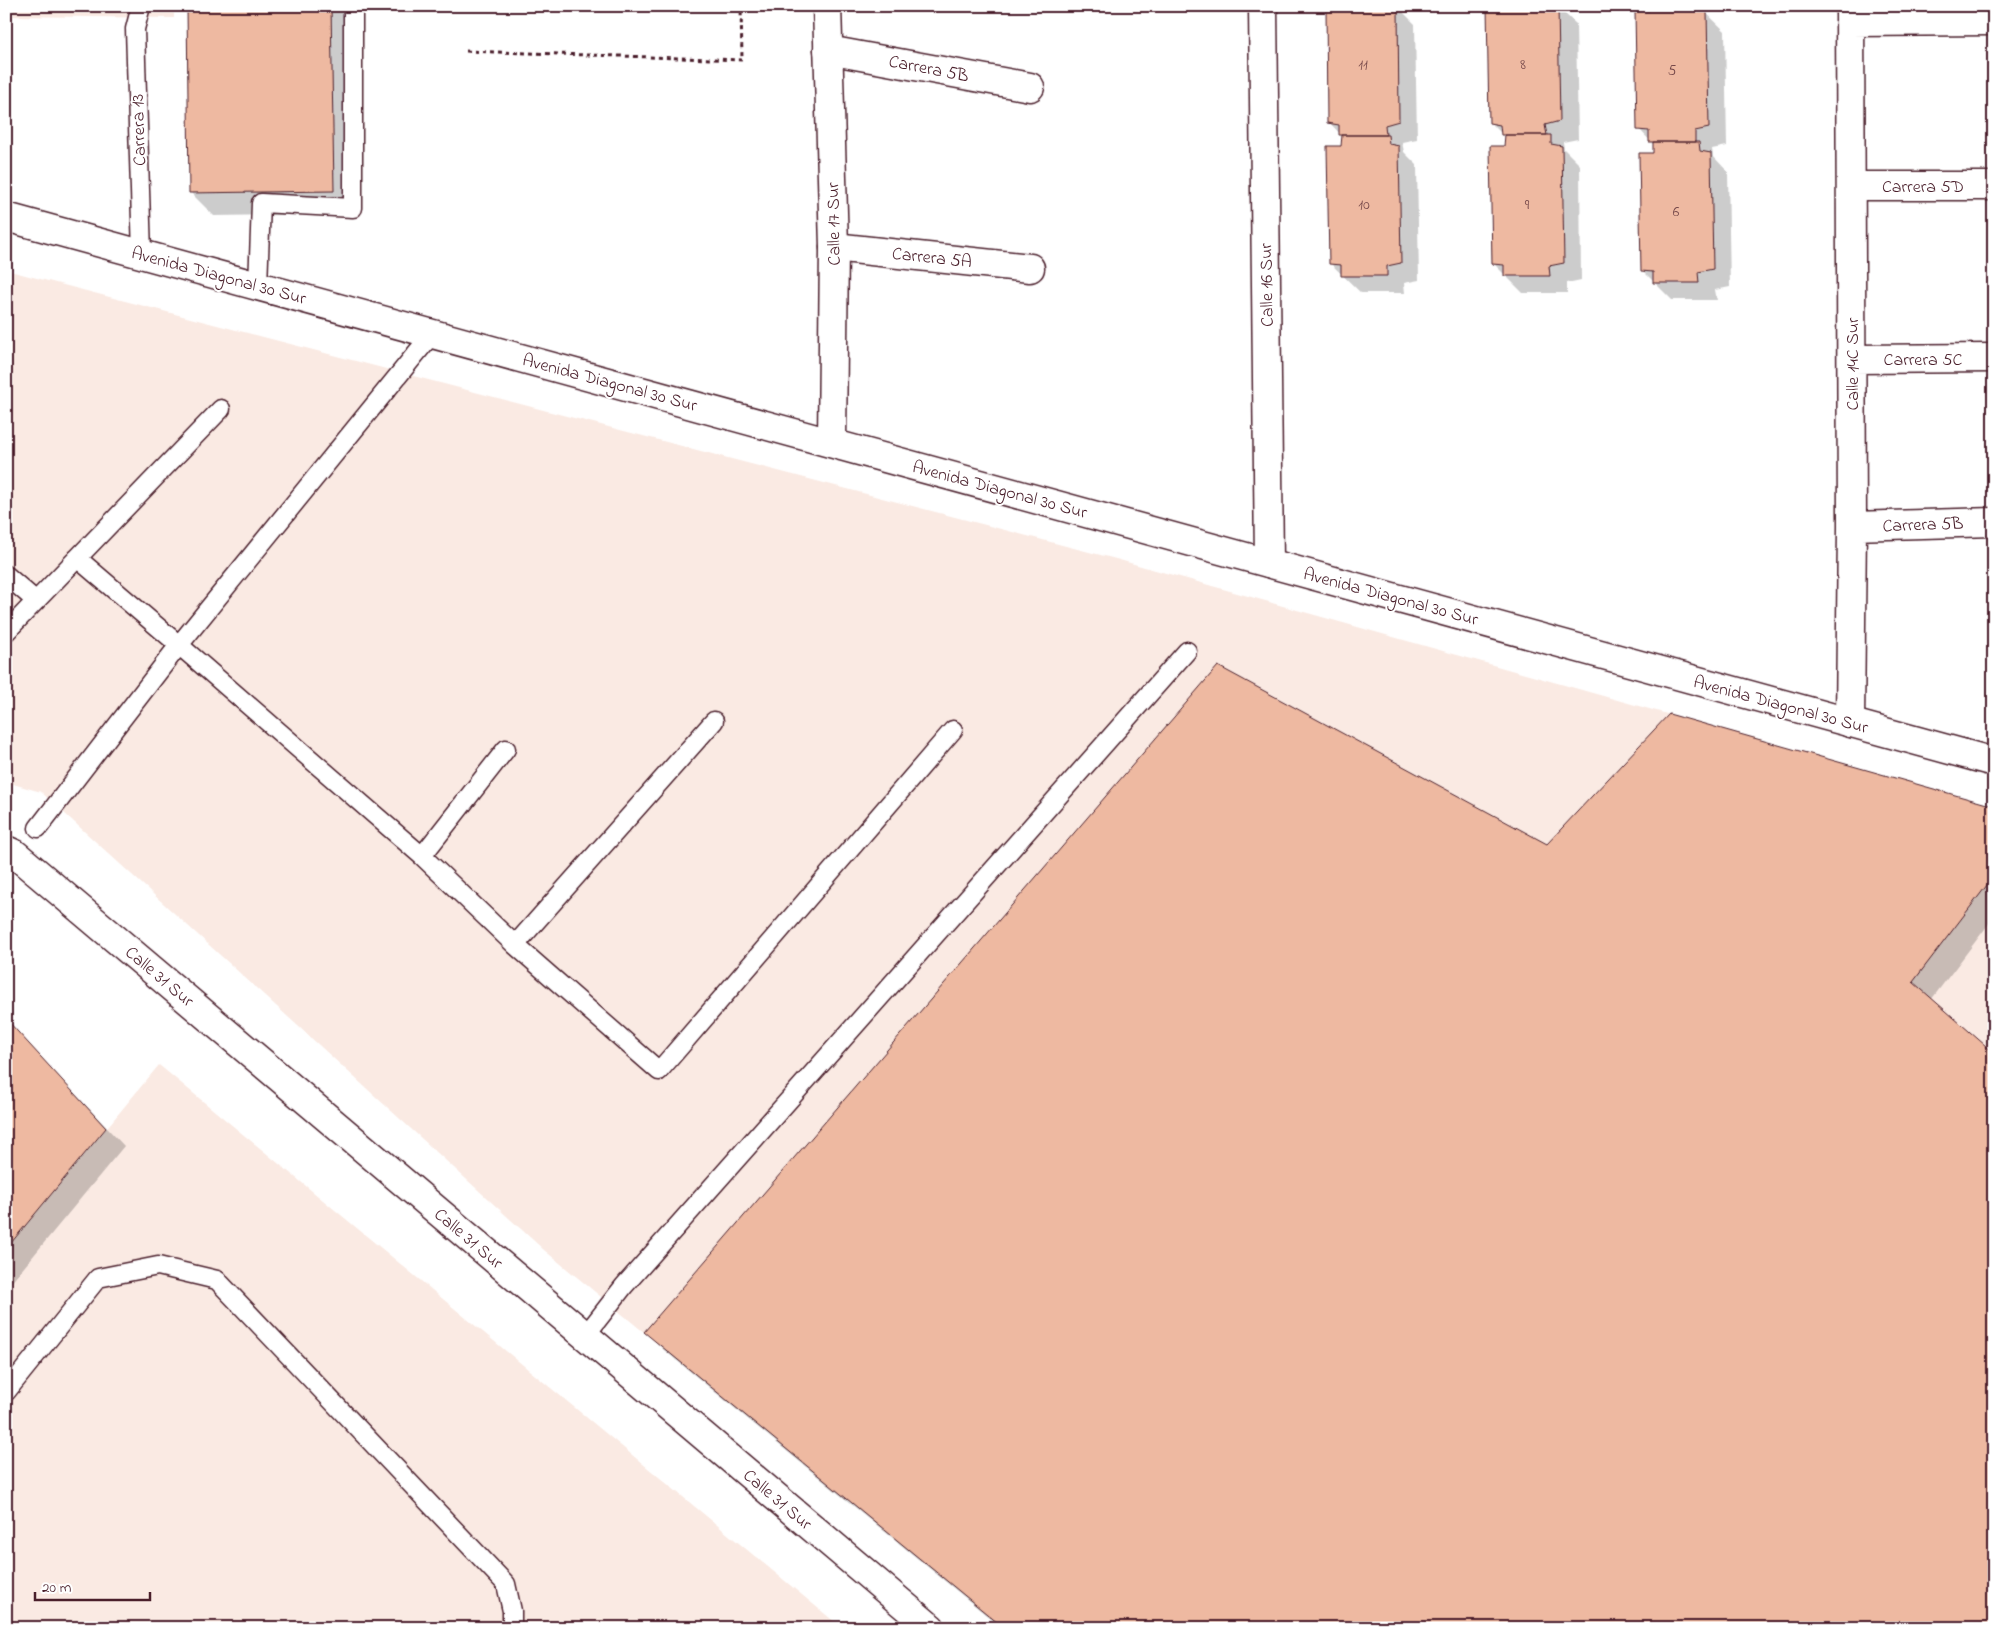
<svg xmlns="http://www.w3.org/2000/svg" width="2000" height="1634" font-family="'Indie Flower',sans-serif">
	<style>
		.built { fill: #faeae3 }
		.shadow { fill: #0003 }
		.building { fill: #eeb9a1; stroke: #4a1f2b }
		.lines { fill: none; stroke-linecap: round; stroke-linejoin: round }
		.lane-casing { stroke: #4a1f2b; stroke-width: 21 }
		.street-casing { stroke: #4a1f2b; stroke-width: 31 }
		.secondary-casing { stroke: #4a1f2b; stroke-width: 31 }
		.path { stroke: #4a1f2b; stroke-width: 3; stroke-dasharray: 4 4; stroke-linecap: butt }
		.lane { stroke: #fff; stroke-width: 18 }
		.street { stroke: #fff; stroke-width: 28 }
		.secondary { stroke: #fff; stroke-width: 28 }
		.labels { text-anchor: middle; stroke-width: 4; stroke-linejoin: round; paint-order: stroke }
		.number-label { font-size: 15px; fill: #734648 }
		.street-label { font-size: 18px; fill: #4a1f2b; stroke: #fff }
	</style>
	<rect width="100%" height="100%" fill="#fff"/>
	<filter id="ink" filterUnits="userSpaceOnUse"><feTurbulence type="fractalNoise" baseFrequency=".02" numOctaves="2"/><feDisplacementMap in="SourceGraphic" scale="10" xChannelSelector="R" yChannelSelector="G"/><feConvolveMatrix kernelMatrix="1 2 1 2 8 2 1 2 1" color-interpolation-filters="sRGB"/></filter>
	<g filter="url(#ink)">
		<path class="built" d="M 6,6 L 174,6 L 174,18 L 6,16 Z
			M 6,270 L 1116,559 L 1994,806 L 1994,1628 L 1004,1628 L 544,1250 L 41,792 L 6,782 Z
			M 159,1065 L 842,1628 L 6,1628 L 6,1249 Z"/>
		<path class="shadow" d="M 188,6 L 354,6 L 357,214 L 214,216 L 191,193 Z
			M 1327,6 L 1401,6 L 1402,11 L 1415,24 L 1417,139 L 1402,142 L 1404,152 L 1417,165 L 1419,280 L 1404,283 L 1405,293 L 1361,293 L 1330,263 L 1343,137 L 1329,122 Z
			M 1488,6 L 1563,6 L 1564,13 L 1576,24 L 1578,139 L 1563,142 L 1564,149 L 1580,165 L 1581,280 L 1567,283 L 1567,293 L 1523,293 L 1493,263 L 1506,138 L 1490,122 Z
			M 1651,6 L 1699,6 L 1725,31 L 1727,146 L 1712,149 L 1713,156 L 1728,172 L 1730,287 L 1715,290 L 1717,300 L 1672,300 L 1642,270 L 1654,145 L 1639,129 Z
			M 1994,807 L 1994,917 L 1931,1000 L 1994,1628 L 1002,1628 L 664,1350 L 646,1332 L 1548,846 Z
			M 7,1021 L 124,1146 L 6,1289 L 6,1022 Z"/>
		<path class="building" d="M 187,6 L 331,6 L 334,191 L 189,193 Z
			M 1326,6 L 1398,6 L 1399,121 L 1385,125 L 1386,135 L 1339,135 L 1339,125 L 1327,123 Z
			M 1487,6 L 1558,6 L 1560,121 L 1545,125 L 1547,135 L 1501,135 L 1500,125 L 1489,123 Z
			M 1650,6 L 1696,6 L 1697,10 L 1707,11 L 1709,128 L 1695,131 L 1695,142 L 1649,142 L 1649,131 L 1637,130 L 1635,11 L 1649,11 Z
			M 1342,135 L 1388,135 L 1389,144 L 1399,146 L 1401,263 L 1387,266 L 1387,276 L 1341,276 L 1341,265 L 1329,264 L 1327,146 L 1341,146 Z
			M 1505,135 L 1551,135 L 1551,144 L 1562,146 L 1564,263 L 1549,266 L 1550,276 L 1504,276 L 1504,265 L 1492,264 L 1490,146 L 1504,146 Z
			M 1653,142 L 1699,142 L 1700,151 L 1711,153 L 1713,269 L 1698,272 L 1699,283 L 1653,283 L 1653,272 L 1641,271 L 1639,153 L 1653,153 Z
			M 1218,666 L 1547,844 L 1669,714 L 1994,806 L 1994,876 L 1913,982 L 1994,1053 L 1994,1628 L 1004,1628 L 644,1332 Z
			M 7,1020 L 106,1128 L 6,1249 L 6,1020 Z"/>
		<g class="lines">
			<defs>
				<path id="lane" d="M 141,6 L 135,29 L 142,254
					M 258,286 L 261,203 L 353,208 L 353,6
					M 77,558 L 179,645 L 432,334
					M 6,575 L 36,601
					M 6,632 L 221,409
					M 38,828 L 179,645 L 422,856 L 515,945 L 659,1071 L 953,730
					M 422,856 L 506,749
					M 515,945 L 714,721
					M 585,1336 L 624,1286 L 1187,651
					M 6,1392 L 98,1278 L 158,1266 L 217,1280 L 506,1584 L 512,1611 L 512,1628"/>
				<path id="street" d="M 1263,6 L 1269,563
					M 1850,6 L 1852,526 L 1850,723
					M 1850,22 L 1994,21
					M 828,50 L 1030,87
					M 1852,186 L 1994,186
					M 834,247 L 1030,268
					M 1852,359 L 1994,358
					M 1852,526 L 1994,522
					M 6,850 L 15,854 L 931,1628"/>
				<path id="secondary" d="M 827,6 L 834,247 L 832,442
					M 6,217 L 1994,762"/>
			</defs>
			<use href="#lane" class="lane-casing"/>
			<use href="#street" class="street-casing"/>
			<use href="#secondary" class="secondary-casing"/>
			<path class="path" d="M 466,51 L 742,60 L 741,6"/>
			<use href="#lane" class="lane"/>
			<use href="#street" class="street"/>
			<use href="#secondary" class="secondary"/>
		</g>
	</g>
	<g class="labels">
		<g class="number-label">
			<text x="1363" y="69">11</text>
			<text x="1523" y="69">8</text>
			<text x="1672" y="75">5</text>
			<text x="1364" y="209">10</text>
			<text x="1527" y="209">9</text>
			<text x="1676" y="216">6</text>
		</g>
		<g class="street-label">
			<text transform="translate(929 68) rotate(11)" y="6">Carrera 5B</text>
			<text transform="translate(138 130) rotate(-92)" y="6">Carrera 13</text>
			<text x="1923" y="192">Carrera 5D</text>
			<text transform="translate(833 224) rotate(-91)" y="6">Calle 17 Sur</text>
			<text transform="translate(932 257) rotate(6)" y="6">Carrera 5A</text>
			<text transform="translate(219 275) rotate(15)" y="6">Avenida Diagonal 30 Sur</text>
			<text transform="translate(1266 285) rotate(-91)" y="6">Calle 16 Sur</text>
			<text x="1923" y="365">Carrera 5C</text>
			<text transform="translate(1852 364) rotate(-90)" y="6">Calle 14C Sur</text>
			<text transform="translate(610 382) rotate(15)" y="6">Avenida Diagonal 30 Sur</text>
			<text transform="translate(1000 489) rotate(15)" y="6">Avenida Diagonal 30 Sur</text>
			<text transform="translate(1923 524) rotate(-2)" y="6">Carrera 5B</text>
			<text transform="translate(1391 596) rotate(15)" y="6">Avenida Diagonal 30 Sur</text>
			<text transform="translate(1781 704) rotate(15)" y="6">Avenida Diagonal 30 Sur</text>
			<text transform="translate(160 976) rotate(40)" y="6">Calle 31 Sur</text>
			<text transform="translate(469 1238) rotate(40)" y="6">Calle 31 Sur</text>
			<text transform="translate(778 1499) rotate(40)" y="6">Calle 31 Sur</text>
		</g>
	</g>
	<rect width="2000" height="1634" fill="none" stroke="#fff" stroke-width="25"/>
	<rect x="12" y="12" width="1975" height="1609" fill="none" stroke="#4a1f2b" stroke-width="2" filter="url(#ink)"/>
	<path d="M35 1592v8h115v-8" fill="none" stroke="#4a1f2b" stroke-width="2.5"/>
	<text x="42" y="1592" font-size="15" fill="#4a1f2b" stroke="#ffffff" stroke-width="4" paint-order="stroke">20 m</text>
</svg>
